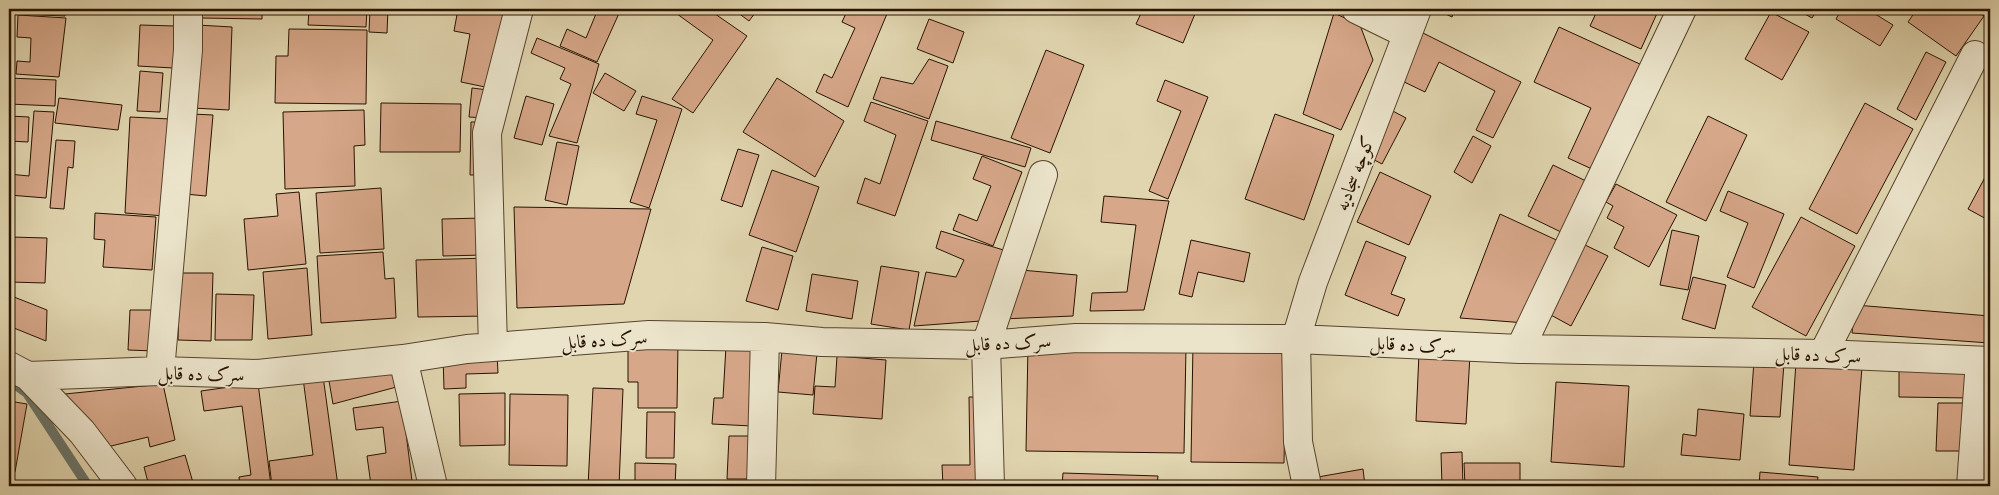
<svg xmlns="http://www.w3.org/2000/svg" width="1999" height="495" font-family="'IM FELL Great Primer',Amiri,serif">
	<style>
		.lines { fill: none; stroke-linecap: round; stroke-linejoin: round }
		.stream { stroke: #6a756b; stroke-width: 10 }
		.building { fill: #d6a789; stroke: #281200 }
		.minor-casing { stroke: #56432c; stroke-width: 30 }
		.minor { stroke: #ebe4cb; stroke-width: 28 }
		.labels { text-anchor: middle; stroke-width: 4; stroke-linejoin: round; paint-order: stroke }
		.street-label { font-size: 19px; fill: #281200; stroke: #ebe4cb }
	</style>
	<rect width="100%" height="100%" fill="#e0d5af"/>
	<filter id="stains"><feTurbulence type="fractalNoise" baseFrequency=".004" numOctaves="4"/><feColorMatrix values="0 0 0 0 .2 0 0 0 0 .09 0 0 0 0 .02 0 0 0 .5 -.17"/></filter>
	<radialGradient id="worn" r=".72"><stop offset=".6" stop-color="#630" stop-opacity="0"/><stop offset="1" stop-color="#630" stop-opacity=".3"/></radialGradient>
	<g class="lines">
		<path class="stream" d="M 9,380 L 27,393 L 88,486"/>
	</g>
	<path class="building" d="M 19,9 L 65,9 L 65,16 L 18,14 Z
		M 202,9 L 262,9 L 262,19 L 201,18 Z
		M 309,9 L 367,9 L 366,27 L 308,25 Z
		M 370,9 L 388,9 L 387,33 L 369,32 Z
		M 458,9 L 507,9 L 490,88 L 461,82 L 470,34 L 454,31 Z
		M 598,9 L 621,9 L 597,62 L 560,46 L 567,29 L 586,38 Z
		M 674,9 L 708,9 L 747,36 L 693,113 L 672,99 L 713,40 L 673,11 Z
		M 733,9 L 758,9 L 749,21 Z
		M 848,9 L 889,9 L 848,107 L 816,92 L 824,74 L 832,78 L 855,28 L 842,22 Z
		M 1143,9 L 1197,9 L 1183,43 L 1136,24 Z
		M 1435,9 L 1455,9 L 1452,17 Z
		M 1598,9 L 1659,9 L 1641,49 L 1590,26 Z
		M 1796,9 L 1818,9 L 1812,18 Z
		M 1842,9 L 1867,9 L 1893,25 L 1880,46 L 1836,19 Z
		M 1917,9 L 1973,9 L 1984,16 L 1956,56 L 1908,22 Z
		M 1771,12 L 1809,32 L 1782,80 L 1745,59 Z
		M 1334,13 L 1360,25 L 1373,60 L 1341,130 L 1303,114 Z
		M 18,15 L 66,18 L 59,77 L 16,74 L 17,61 L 30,62 L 31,38 L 17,37 Z
		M 929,19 L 964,32 L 953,63 L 917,49 Z
		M 140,25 L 175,26 L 173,68 L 138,66 Z
		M 197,25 L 232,27 L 229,110 L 193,108 Z
		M 1559,27 L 1642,65 L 1594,170 L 1568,158 L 1591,108 L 1534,82 Z
		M 289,29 L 367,30 L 366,104 L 275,103 L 276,56 L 288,56 Z
		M 1421,32 L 1521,82 L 1493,138 L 1476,130 L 1495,91 L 1439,62 L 1425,92 L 1398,79 Z
		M 537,38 L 599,64 L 577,143 L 549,136 L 571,84 L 560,79 L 565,68 L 531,53 Z
		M 1046,50 L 1084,65 L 1050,153 L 1011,138 Z
		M 1926,52 L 1946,62 L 1916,120 L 1897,109 Z
		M 929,59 L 948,66 L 929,119 L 873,99 L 881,77 L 913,84 Z
		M 140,71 L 163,73 L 160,112 L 137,111 Z
		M 605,73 L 636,91 L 624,111 L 593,93 Z
		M 9,78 L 56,80 L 55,106 L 9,104 Z
		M 777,78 L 844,121 L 815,177 L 743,132 Z
		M 1165,80 L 1208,97 L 1168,199 L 1149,191 L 1181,111 L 1157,101 Z
		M 472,88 L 488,90 L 486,118 L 469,117 Z
		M 526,96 L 554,104 L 542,145 L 514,138 Z
		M 642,96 L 682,109 L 649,208 L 630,202 L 657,120 L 636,114 Z
		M 59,98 L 122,105 L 118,130 L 55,123 Z
		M 871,102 L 928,121 L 895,216 L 857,203 L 865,178 L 880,184 L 896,135 L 864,121 Z
		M 381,103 L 461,104 L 460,152 L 380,152 Z
		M 1865,103 L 1913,129 L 1857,234 L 1809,209 Z
		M 1389,109 L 1406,118 L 1382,164 L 1365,155 Z
		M 364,110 L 365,145 L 354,146 L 355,186 L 285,189 L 283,112 Z
		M 34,111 L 54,112 L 46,198 L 9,195 L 9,174 L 29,176 Z
		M 192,114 L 213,115 L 206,196 L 185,194 Z
		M 1275,114 L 1334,135 L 1304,220 L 1245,199 Z
		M 9,116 L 29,117 L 28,142 L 9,141 Z
		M 1708,116 L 1747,135 L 1706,221 L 1666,202 Z
		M 130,117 L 170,119 L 165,216 L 125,213 Z
		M 936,121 L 1031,148 L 1025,167 L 931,140 Z
		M 471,122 L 486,122 L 484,175 L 470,175 Z
		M 1473,136 L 1491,146 L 1472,183 L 1454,172 Z
		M 56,140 L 75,141 L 73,168 L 68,167 L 64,209 L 50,208 Z
		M 557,142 L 579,146 L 567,205 L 545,200 Z
		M 738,149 L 759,155 L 742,207 L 721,200 Z
		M 982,156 L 1022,172 L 993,246 L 953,230 L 959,214 L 977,221 L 991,186 L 973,179 Z
		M 1553,165 L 1588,182 L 1563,233 L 1528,216 Z
		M 1990,168 L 1990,221 L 1968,209 Z
		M 772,170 L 819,187 L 796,252 L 749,235 Z
		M 1380,172 L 1431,196 L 1409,245 L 1357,222 Z
		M 1616,184 L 1677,215 L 1649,267 L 1614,248 L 1624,227 L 1607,218 L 1613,206 L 1606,202 Z
		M 381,188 L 384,249 L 320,253 L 316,193 Z
		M 1728,191 L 1784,214 L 1754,288 L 1727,277 L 1748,223 L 1720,211 Z
		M 299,192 L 306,264 L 248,270 L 244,219 L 278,216 L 276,194 Z
		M 1104,196 L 1169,201 L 1144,310 L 1090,311 L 1092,293 L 1127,292 L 1136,225 L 1101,222 Z
		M 514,207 L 651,209 L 624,304 L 517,308 Z
		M 95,213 L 156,217 L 152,270 L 103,267 L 105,240 L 94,239 Z
		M 1500,214 L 1565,244 L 1526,323 L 1460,318 Z
		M 1801,217 L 1855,246 L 1806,336 L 1752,307 Z
		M 483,218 L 484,255 L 443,256 L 442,219 Z
		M 1672,230 L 1699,236 L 1688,290 L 1660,285 Z
		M 941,231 L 1010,252 L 981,321 L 914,326 L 926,272 L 956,277 L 964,260 L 936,248 Z
		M 11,237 L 47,238 L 45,283 L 10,282 Z
		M 1191,240 L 1250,253 L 1244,282 L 1198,272 L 1192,297 L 1179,294 Z
		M 1366,241 L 1406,257 L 1391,294 L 1405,299 L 1398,316 L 1345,295 Z
		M 1585,245 L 1608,256 L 1571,326 L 1549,314 Z
		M 762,247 L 793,256 L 778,310 L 746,301 Z
		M 383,252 L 385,279 L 394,278 L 396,318 L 321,323 L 317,256 Z
		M 489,258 L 490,316 L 418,317 L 416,260 Z
		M 881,266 L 919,272 L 909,330 L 871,324 Z
		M 307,268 L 312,335 L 268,339 L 263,272 Z
		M 1021,270 L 1077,275 L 1073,316 L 1002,319 Z
		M 180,273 L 213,273 L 211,341 L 178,340 Z
		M 812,274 L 858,281 L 852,319 L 806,311 Z
		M 1693,277 L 1726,285 L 1715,329 L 1682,319 Z
		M 216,294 L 254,295 L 252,340 L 215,340 Z
		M 9,295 L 47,310 L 46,341 L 9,326 Z
		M 1855,305 L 1990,316 L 1989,343 L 1852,333 Z
		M 130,310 L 157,310 L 155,351 L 128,350 Z
		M 1193,343 L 1286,344 L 1284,463 L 1191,462 Z
		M 628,344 L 678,344 L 677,408 L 638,408 L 638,382 L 628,382 Z
		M 1028,345 L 1186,347 L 1184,453 L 1026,451 Z
		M 726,346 L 756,348 L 752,426 L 712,424 L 714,398 L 723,398 Z
		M 782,350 L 817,353 L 813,395 L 778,392 Z
		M 497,353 L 498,373 L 466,374 L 466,388 L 444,389 L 443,355 Z
		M 1419,353 L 1470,355 L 1466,424 L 1416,421 Z
		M 837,356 L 886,360 L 882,419 L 813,414 L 815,386 L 835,387 Z
		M 1754,361 L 1784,363 L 1780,417 L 1750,416 Z
		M 1796,362 L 1862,367 L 1854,470 L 1789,465 Z
		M 401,365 L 404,385 L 333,404 L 329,381 Z
		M 1899,371 L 1970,372 L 1970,398 L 1899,397 Z
		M 323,376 L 338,486 L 272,486 L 269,461 L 313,455 L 303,378 Z
		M 1556,382 L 1629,386 L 1624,467 L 1551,462 Z
		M 258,383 L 271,486 L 240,486 L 239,477 L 251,475 L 242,406 L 204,411 L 201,391 Z
		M 163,384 L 175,440 L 150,447 L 148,437 L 103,448 L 65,394 Z
		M 593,388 L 623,389 L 619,486 L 588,486 Z
		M 505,393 L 505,445 L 460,446 L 459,394 Z
		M 510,394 L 568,395 L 567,466 L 509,465 Z
		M 969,397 L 986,397 L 988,486 L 943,486 L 942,465 L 970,465 Z
		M 9,401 L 27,404 L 15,472 L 9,471 Z
		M 402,401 L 412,481 L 371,485 L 367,456 L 386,453 L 383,427 L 356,430 L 353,408 Z
		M 1938,403 L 1964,403 L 1963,451 L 1936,451 Z
		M 1698,409 L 1744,414 L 1740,460 L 1681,455 L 1683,434 L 1696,436 Z
		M 647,412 L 675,412 L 674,458 L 646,458 Z
		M 729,436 L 751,436 L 750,479 L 727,479 Z
		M 1462,452 L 1463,486 L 1442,486 L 1441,453 Z
		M 185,455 L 194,486 L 149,486 L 144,467 Z
		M 635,463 L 676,464 L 675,486 L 635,486 Z
		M 1464,463 L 1520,463 L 1520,486 L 1465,486 Z
		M 1363,469 L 1365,486 L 1320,486 L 1318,477 Z
		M 1760,472 L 1818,477 L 1817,486 L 1759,486 Z
		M 1063,473 L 1158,476 L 1157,486 L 1062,486 Z
		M 1981,477 L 1990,477 L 1990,486 L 1981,486 Z
		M 9,482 L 22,483 L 22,486 L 9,486 Z
		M 1281,482 L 1281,486 L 1234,486 L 1233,484 Z"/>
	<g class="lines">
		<defs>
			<path id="minor" d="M 1356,9 L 1407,34
				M 493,347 L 487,133 L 519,9
				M 1520,349 L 1682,9
				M 1823,354 L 1975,55
				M 403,359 L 433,486
				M 9,366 L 28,376 L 82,432 L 123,486
				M 160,371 L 188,50 L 188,9
				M 28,376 L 160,371 L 258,374 L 403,359 L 467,349 L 649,335 L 765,337 L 822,342 L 986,345 L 1076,338 L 1296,339 L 1520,349 L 1823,354 L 1990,361
				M 761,486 L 765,337
				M 990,486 L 986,345 L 1043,175
				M 1307,486 L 1298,442 L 1296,339 L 1313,282 L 1417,9
				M 1971,486 L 1980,361"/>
		</defs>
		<use href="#minor" class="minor-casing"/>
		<use href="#minor" class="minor"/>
	</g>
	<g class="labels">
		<g class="street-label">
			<text transform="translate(1354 173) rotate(-69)" y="7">کوچه سجادیه</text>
			<text transform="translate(604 339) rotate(-4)" y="7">سرک ده قابل</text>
			<text transform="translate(1008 342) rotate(-3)" y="7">سرک ده قابل</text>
			<text transform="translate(1413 344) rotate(3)" y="7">سرک ده قابل</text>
			<text transform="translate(1818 354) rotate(2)" y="7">سرک ده قابل</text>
			<text transform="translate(201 373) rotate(1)" y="7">سرک ده قابل</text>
		</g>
	</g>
	<rect width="1999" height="495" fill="none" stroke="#e0d5af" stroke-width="30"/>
	<rect x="10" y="10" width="1979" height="475" fill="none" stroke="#281200" stroke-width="2.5"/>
	<rect x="15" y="15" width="1969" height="465" fill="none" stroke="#281200"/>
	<rect width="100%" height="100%" filter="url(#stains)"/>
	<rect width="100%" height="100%" fill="url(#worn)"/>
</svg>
